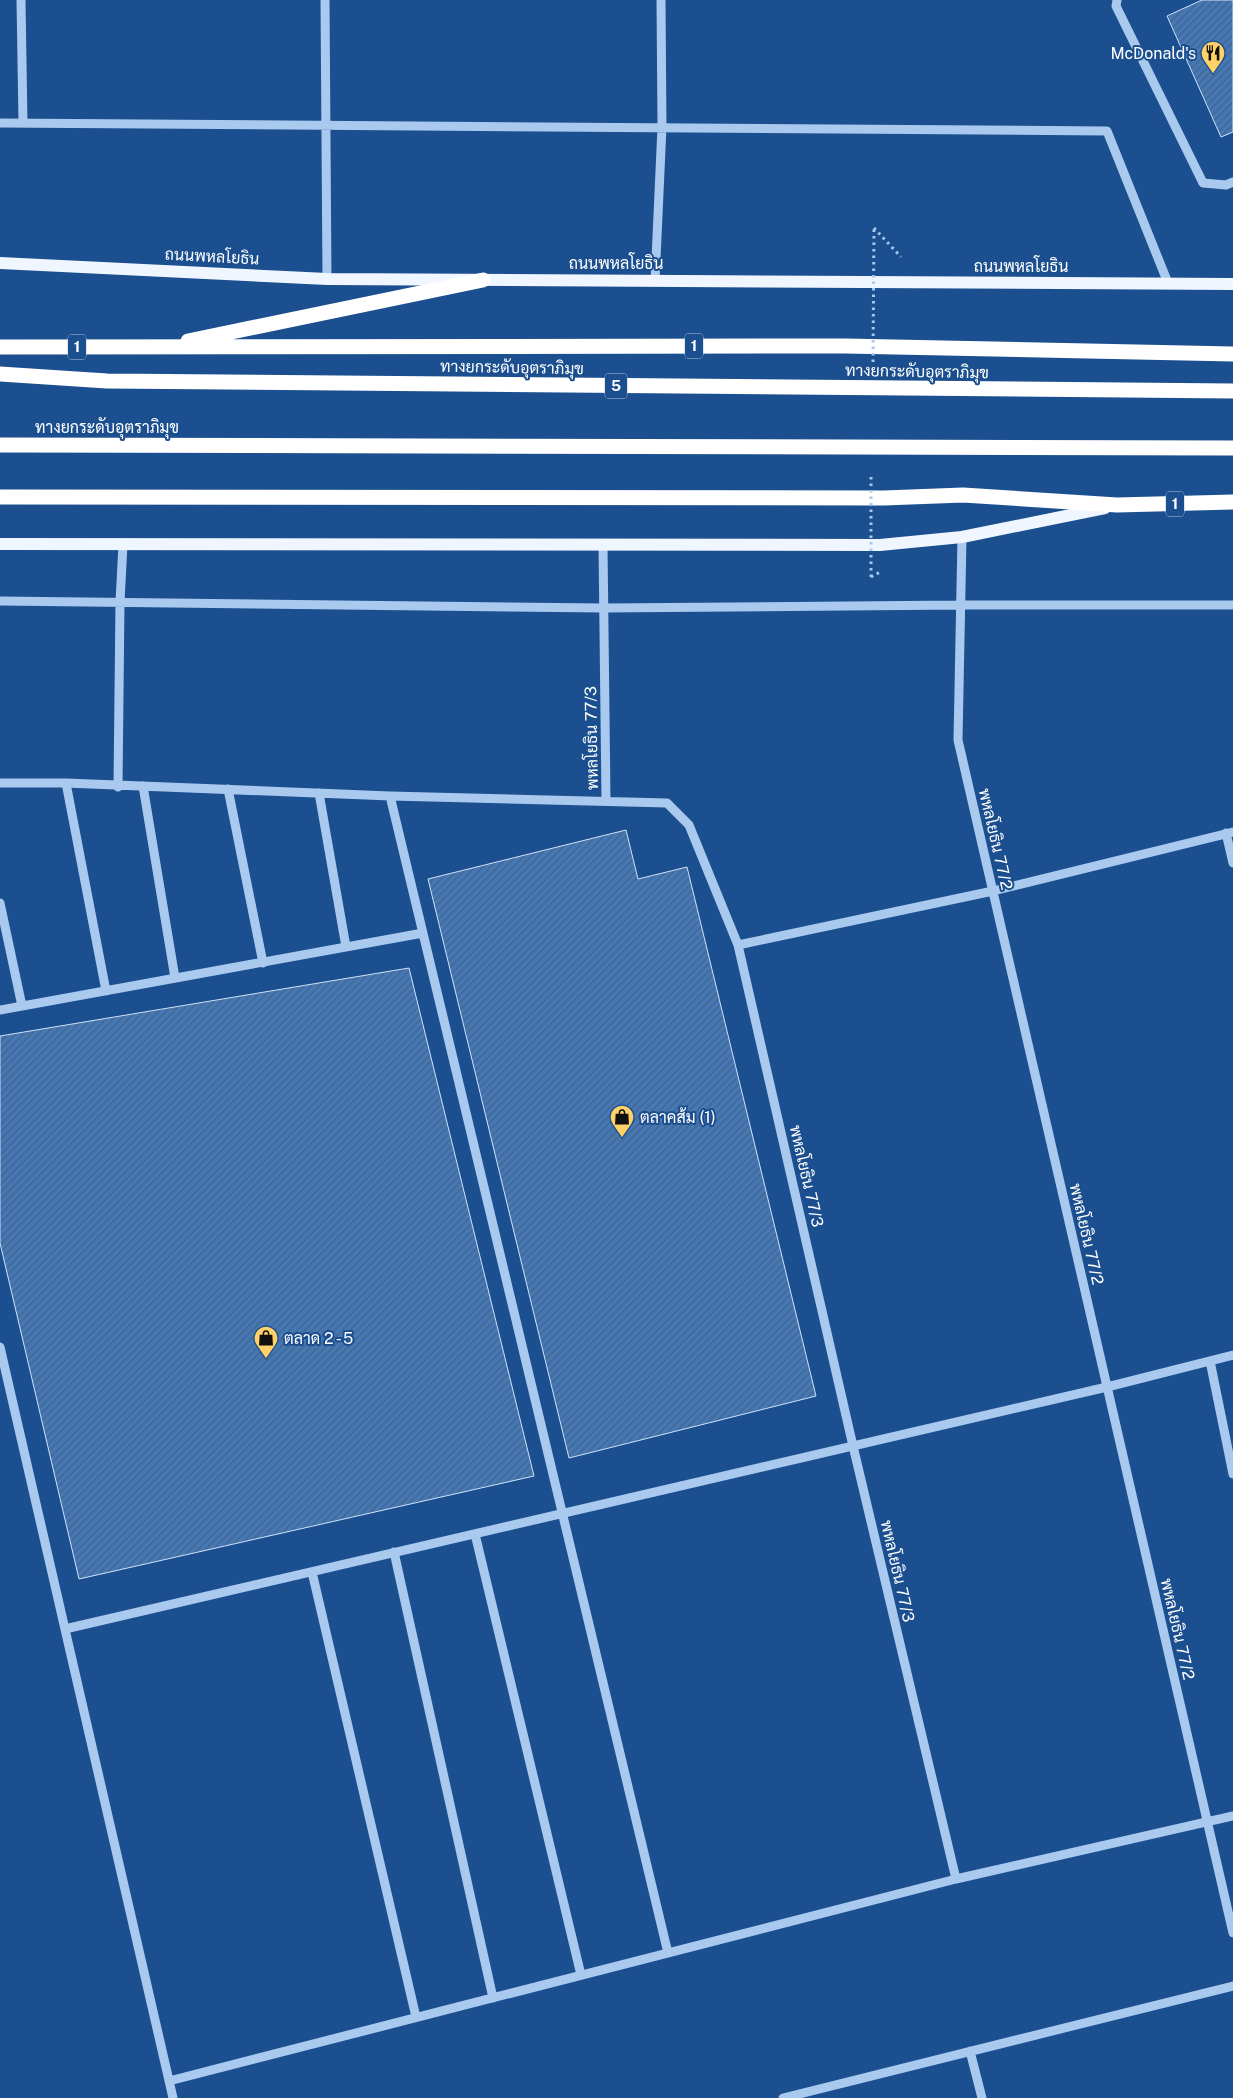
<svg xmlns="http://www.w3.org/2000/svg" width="1233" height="2098" font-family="'Public Sans',Sarabun,sans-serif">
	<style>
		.building { fill: url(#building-hatch); stroke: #cfe3fa }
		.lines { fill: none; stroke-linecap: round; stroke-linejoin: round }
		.path { stroke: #a9c9ee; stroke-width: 3; stroke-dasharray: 2.5 4; stroke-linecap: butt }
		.minor { stroke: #a9c9ee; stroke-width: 9 }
		.major { stroke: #f0f6ff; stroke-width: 12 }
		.highway { stroke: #fff; stroke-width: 15 }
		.path-bridge { stroke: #a9c9ee; stroke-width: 3; stroke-dasharray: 2.5 4; stroke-linecap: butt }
		.highway-bridge { stroke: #fff; stroke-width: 15 }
		.labels { text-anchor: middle; stroke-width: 4; stroke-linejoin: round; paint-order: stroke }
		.shield { fill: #1b4f8f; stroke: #bbcadd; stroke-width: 1 }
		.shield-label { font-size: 15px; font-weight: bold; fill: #fff }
		.poi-label { font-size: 16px; fill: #fff; stroke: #1b4f8f; text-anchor: start }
		.street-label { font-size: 16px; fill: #fff; stroke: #1b4f8f }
	</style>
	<defs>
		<pattern id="building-hatch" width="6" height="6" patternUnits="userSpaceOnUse" patternTransform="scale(1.25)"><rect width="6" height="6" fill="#4478b7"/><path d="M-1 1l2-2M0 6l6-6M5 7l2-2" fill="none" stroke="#486282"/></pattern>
	</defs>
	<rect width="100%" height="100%" fill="#1b4f8f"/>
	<path class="building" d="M 1202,0 L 1233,0 L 1233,132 L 1221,137 L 1167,16 Z
		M 626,830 L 638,879 L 687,867 L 816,1396 L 569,1458 L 428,879 Z
		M 409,968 L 534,1476 L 79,1579 L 0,1243 L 0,1036 Z"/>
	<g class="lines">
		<path class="path" d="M 874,228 L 901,257
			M 871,577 L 882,571"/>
		<path class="minor" d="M 21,0 L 23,123
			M 325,0 L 327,279
			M 1117,0 L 1116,6 L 1203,183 L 1226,185 L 1233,182
			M 0,123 L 1107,131 L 1168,283
			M 655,281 L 662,127 L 661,0
			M 962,537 L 958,740 L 1233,1933
			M 603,545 L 606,800
			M 0,601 L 604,608 L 961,605 L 1233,605
			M 0,783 L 66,783 L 390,796 L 667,803 L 689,825 L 738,945 L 853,1446 L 956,1879
			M 66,783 L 106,991
			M 143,786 L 175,978
			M 118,787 L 120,602 L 123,544
			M 228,789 L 263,963
			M 319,793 L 346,947
			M 390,796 L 668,1953
			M 1226,833 L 1233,863
			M 0,903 L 22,1006
			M 738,945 L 993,891 L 1233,832
			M 0,1010 L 423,933
			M 0,1347 L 173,2098
			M 1210,1361 L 1233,1474
			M 475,1534 L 581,1975
			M 394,1552 L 493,1998
			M 312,1572 L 416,2017
			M 65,1629 L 1107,1387 L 1233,1355
			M 970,2051 L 982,2098
			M 169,2081 L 956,1879 L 1233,1816
			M 783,2098 L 1233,1986"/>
		<path class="major" d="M 0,263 L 327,279 L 1233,284
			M 0,544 L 880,545 L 962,537 L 1105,508"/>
		<path class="highway" d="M 188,341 L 483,280
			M 0,347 L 845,346 L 1233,354
			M 0,497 L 884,498 L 963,495 L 1117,505 L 1233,502"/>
		<path class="path-bridge" d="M 873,362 L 874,228
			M 871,577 L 871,473"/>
		<path class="highway-bridge" d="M 0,374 L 107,381 L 1233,391
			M 0,445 L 1233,448"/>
	</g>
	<defs>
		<symbol id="restaurant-pin" viewBox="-11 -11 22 30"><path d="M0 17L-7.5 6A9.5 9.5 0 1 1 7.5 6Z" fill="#ffd166" stroke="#1b4f8f"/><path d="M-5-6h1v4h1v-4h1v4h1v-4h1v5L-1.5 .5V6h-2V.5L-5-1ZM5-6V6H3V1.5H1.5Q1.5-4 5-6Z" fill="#111"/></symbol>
		<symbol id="shop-pin" viewBox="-11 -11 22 30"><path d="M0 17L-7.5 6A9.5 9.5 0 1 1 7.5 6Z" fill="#ffd166" stroke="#1b4f8f"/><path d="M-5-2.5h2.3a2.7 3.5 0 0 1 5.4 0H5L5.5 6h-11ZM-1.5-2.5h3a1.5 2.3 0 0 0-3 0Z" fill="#111"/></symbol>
	</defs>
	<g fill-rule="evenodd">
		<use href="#restaurant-pin" x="1199" y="39" width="28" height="38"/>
		<use href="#shop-pin" x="608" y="1103" width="28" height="38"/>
		<use href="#shop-pin" x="252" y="1324" width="28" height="38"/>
	</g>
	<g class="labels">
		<g class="shield">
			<rect x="685" y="333.5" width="18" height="25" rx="4"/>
			<rect x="68" y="334.5" width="18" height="25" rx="4"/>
			<rect x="605" y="373.5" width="22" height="25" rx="4"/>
			<rect x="1166" y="491.5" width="18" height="25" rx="4"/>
		</g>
		<g class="shield-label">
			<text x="694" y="351">1</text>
			<text x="77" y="352">1</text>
			<text x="616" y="391">5</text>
			<text x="1175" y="509">1</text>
		</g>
		<g class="poi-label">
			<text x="1196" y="59" text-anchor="end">McDonald's</text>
			<text x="640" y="1123">ตลาคส้ม (1)</text>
			<text x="284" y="1344">ตลาด 2 - 5</text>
		</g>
		<g class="street-label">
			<text transform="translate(212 256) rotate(3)" y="6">ถนนพหลโยธิน</text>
			<text x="616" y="269">ถนนพหลโยธิน</text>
			<text x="1021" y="272">ถนนพหลโยธิน</text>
			<text transform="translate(512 367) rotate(1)" y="6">ทางยกระดับอุตราภิมุข</text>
			<text transform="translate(917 371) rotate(1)" y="6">ทางยกระดับอุตราภิมุข</text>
			<text x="107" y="433">ทางยกระดับอุตราภิมุข</text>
			<text transform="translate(591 738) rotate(-91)" y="6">พหลโยธิน 77/3</text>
			<text transform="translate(996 839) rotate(77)" y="6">พหลโยธิน 77/2</text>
			<text transform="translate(807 1176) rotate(77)" y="6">พหลโยธิน 77/3</text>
			<text transform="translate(1087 1234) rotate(77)" y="6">พหลโยธิน 77/2</text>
			<text transform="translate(898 1571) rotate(77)" y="6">พหลโยธิน 77/3</text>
			<text transform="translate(1178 1629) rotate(77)" y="6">พหลโยธิน 77/2</text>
		</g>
	</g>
</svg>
